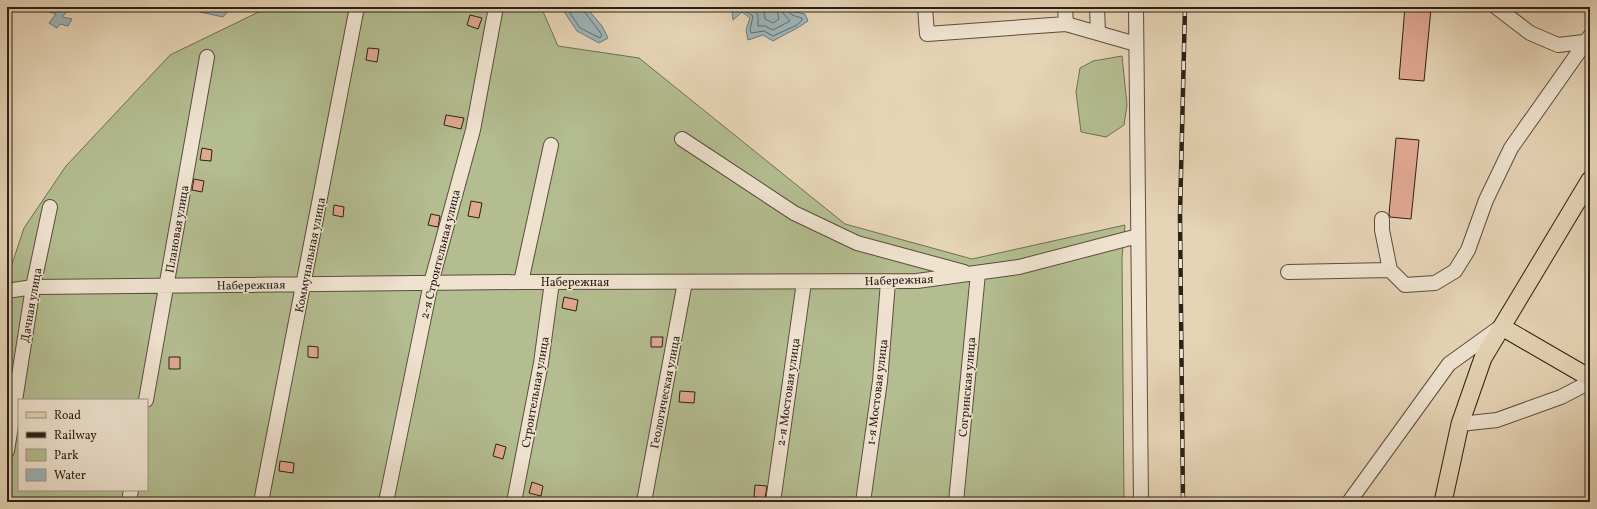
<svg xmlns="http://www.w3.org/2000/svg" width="1597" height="509" font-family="Vollkorn,serif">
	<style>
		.green { fill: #b3bd90; stroke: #6f6f53; fill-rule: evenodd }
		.water { fill: #9db5ba; stroke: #6f7a78 }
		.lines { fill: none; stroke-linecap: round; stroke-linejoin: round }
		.shore { stroke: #646b68; stroke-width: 1 }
		.building { fill: #e1a892; stroke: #2b2116 }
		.minor-casing { stroke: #5a4e3e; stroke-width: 16 }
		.major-casing { stroke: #2b2116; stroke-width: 19 }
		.minor { stroke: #efe3d0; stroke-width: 14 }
		.major { stroke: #e6d4b6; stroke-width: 17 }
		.rail-casing { stroke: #2b2116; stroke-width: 4.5 }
		.rail { stroke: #efe3d0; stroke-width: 3; stroke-dasharray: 9; stroke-linecap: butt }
		.labels { text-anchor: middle; stroke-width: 3; stroke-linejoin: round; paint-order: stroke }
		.street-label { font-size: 12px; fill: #2b2116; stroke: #efe3d0 }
	</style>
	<rect width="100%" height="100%" fill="#e6d4b6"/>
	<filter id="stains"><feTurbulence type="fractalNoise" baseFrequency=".005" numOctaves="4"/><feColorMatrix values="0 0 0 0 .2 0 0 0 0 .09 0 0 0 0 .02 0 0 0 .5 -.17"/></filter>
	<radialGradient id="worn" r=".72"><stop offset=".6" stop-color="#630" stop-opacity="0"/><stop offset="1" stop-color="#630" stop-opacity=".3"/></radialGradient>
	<path class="green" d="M 269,7 L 541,7 L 558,46 L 639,58 L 845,224 L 972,259 L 1125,225 L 1122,257 L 1124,502 L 7,502 L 7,270 L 10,270 L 24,228 L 66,166 L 170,55 ZM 19,400 L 147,400 L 147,490 L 19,490 Z
		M 1122,56 L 1127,105 L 1124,125 L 1106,137 L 1081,132 L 1076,92 L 1080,68 L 1093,61 Z"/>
	<path class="water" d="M 46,7 L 80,7 L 77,11 L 68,11 L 62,17 L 72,19 L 68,26 L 60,24 L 57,28 L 49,23 L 56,14 L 47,11 Z
		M 204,7 L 232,7 L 223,17 L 200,12 Z
		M 561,7 L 586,7 L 602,26 L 608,38 L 599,43 L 577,31 Z
		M 736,7 L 789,7 L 795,12 L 805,14 L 808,21 C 797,29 785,34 773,41 L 763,35 L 748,40 L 746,30 L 750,18 L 742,12 L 733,20 L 732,12 Z"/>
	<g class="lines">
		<path class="shore" d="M 566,7 L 580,28 L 600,38 L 602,35 L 584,11 L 583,7
			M 739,7 L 753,16 L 750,30 L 751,33 L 764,31 L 773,36 L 797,25 L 802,20 L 802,18 C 795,16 787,15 787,7
			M 750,7 L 758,15 L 758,26 L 765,26 L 773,30 L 790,21 L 783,13 L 782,7
			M 760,7 L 764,12 L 765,19 L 773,23 L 779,19 L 776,7"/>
	</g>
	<path class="building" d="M 1405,7 L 1431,9 L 1424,81 L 1399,79 Z
		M 470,15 L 482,18 L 478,29 L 467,25 Z
		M 368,48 L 379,49 L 377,62 L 366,60 Z
		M 446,115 L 464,118 L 461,129 L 444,125 Z
		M 1396,138 L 1419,140 L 1411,219 L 1390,217 L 1389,214 Z
		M 202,148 L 212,150 L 211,161 L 200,160 Z
		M 194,179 L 204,181 L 202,192 L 192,190 Z
		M 471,201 L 482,203 L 479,218 L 468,216 Z
		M 334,205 L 344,207 L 343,217 L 333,215 Z
		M 431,214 L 440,216 L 438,227 L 428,225 Z
		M 564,297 L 578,300 L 576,311 L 562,308 Z
		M 651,337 L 663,337 L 662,347 L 651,347 Z
		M 308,346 L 318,347 L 318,358 L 308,357 Z
		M 169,357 L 180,357 L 180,369 L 169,369 Z
		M 680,391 L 695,392 L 694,403 L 679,402 Z
		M 496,444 L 506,447 L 503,459 L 493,456 Z
		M 280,461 L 294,463 L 293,473 L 279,471 Z
		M 532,482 L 543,486 L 541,496 L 529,493 Z
		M 755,485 L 767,486 L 765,498 L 754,497 Z"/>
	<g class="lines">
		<defs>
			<path id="minor" d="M 925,7 L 927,34 L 1066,24 L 1136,44
				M 1065,7 L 1066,24
				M 1097,7 L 1098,33
				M 1136,7 L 1141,502
				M 1496,7 L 1530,33 L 1558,45 L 1584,42
				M 682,139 L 794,213 L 857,243 L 964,272
				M 1382,219 L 1382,230 L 1390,270 L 1405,285 L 1435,283 L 1455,271 L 1468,250 L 1486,200 L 1511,148 L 1590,36
				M 1288,272 L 1390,270
				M 521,282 L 551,145
				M 7,291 L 33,287 L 521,282 L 917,281 L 1019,267 L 1138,236
				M 146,400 L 207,57
				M 1460,424 L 1497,420 L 1561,397 L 1590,382
				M 7,451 L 33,287 L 50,207
				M 129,502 L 131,490
				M 261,502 L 357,7
				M 386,502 L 431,283 L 473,130 L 496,7
				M 514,502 L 541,363 L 552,282
				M 644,502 L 685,282
				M 773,502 L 804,282
				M 863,502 L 880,381 L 888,282
				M 956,502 L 978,273
				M 1349,502 L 1449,364 L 1499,328"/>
			<path id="major" d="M 1502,327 L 1590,378
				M 1443,502 L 1460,424 L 1483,358 L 1590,180"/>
		</defs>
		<use href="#minor" class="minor-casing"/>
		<use href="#major" class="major-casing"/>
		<use href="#minor" class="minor"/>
		<use href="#major" class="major"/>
		<defs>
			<path id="rail" d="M 1183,502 L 1180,215 L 1185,7"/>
		</defs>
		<use href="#rail" class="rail-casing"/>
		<use href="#rail" class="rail"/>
	</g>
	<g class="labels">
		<g class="street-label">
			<text transform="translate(177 229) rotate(-80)" y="4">Плановая улица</text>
			<text transform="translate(440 254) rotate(-76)" y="4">2-я Строительная улица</text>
			<text transform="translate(310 255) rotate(-79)" y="4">Коммунальная улица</text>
			<text transform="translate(899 280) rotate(-2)" y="4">Набережная</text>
			<text x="575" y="286">Набережная</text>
			<text transform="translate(251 285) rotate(-1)" y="4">Набережная</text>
			<text transform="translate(31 305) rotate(-80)" y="4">Дачная улица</text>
			<text transform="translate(967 387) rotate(-85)" y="4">Согринская улица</text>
			<text transform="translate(535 392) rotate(-80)" y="4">Строительная улица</text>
			<text transform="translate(665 392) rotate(-79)" y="4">Геологическая улица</text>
			<text transform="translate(788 392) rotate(-82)" y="4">2-я Мостовая улица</text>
			<text transform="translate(877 392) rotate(-83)" y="4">1-я Мостовая улица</text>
		</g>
	</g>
	<rect width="1597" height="509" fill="none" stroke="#e6d4b6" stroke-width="24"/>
	<rect x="8" y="8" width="1581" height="493" fill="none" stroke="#2b2116" stroke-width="2"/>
	<rect x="12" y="12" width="1573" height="485" fill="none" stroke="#2b2116"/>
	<rect x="18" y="399" width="130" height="92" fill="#efe3d0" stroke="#a19586"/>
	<rect x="26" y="412" width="20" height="6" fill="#e6d4b6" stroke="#a19586"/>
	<text x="54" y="419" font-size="12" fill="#2b2116">Road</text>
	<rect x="26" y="432" width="20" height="6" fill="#2b2116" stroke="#a19586"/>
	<text x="54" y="439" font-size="12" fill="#2b2116">Railway</text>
	<rect x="26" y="449" width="20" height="12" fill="#b3bd90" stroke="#a19586"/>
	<text x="54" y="459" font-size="12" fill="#2b2116">Park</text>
	<rect x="26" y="469" width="20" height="12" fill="#9db5ba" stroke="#a19586"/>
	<text x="54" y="479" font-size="12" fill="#2b2116">Water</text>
	<rect width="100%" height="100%" filter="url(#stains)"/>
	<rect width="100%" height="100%" fill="url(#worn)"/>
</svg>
